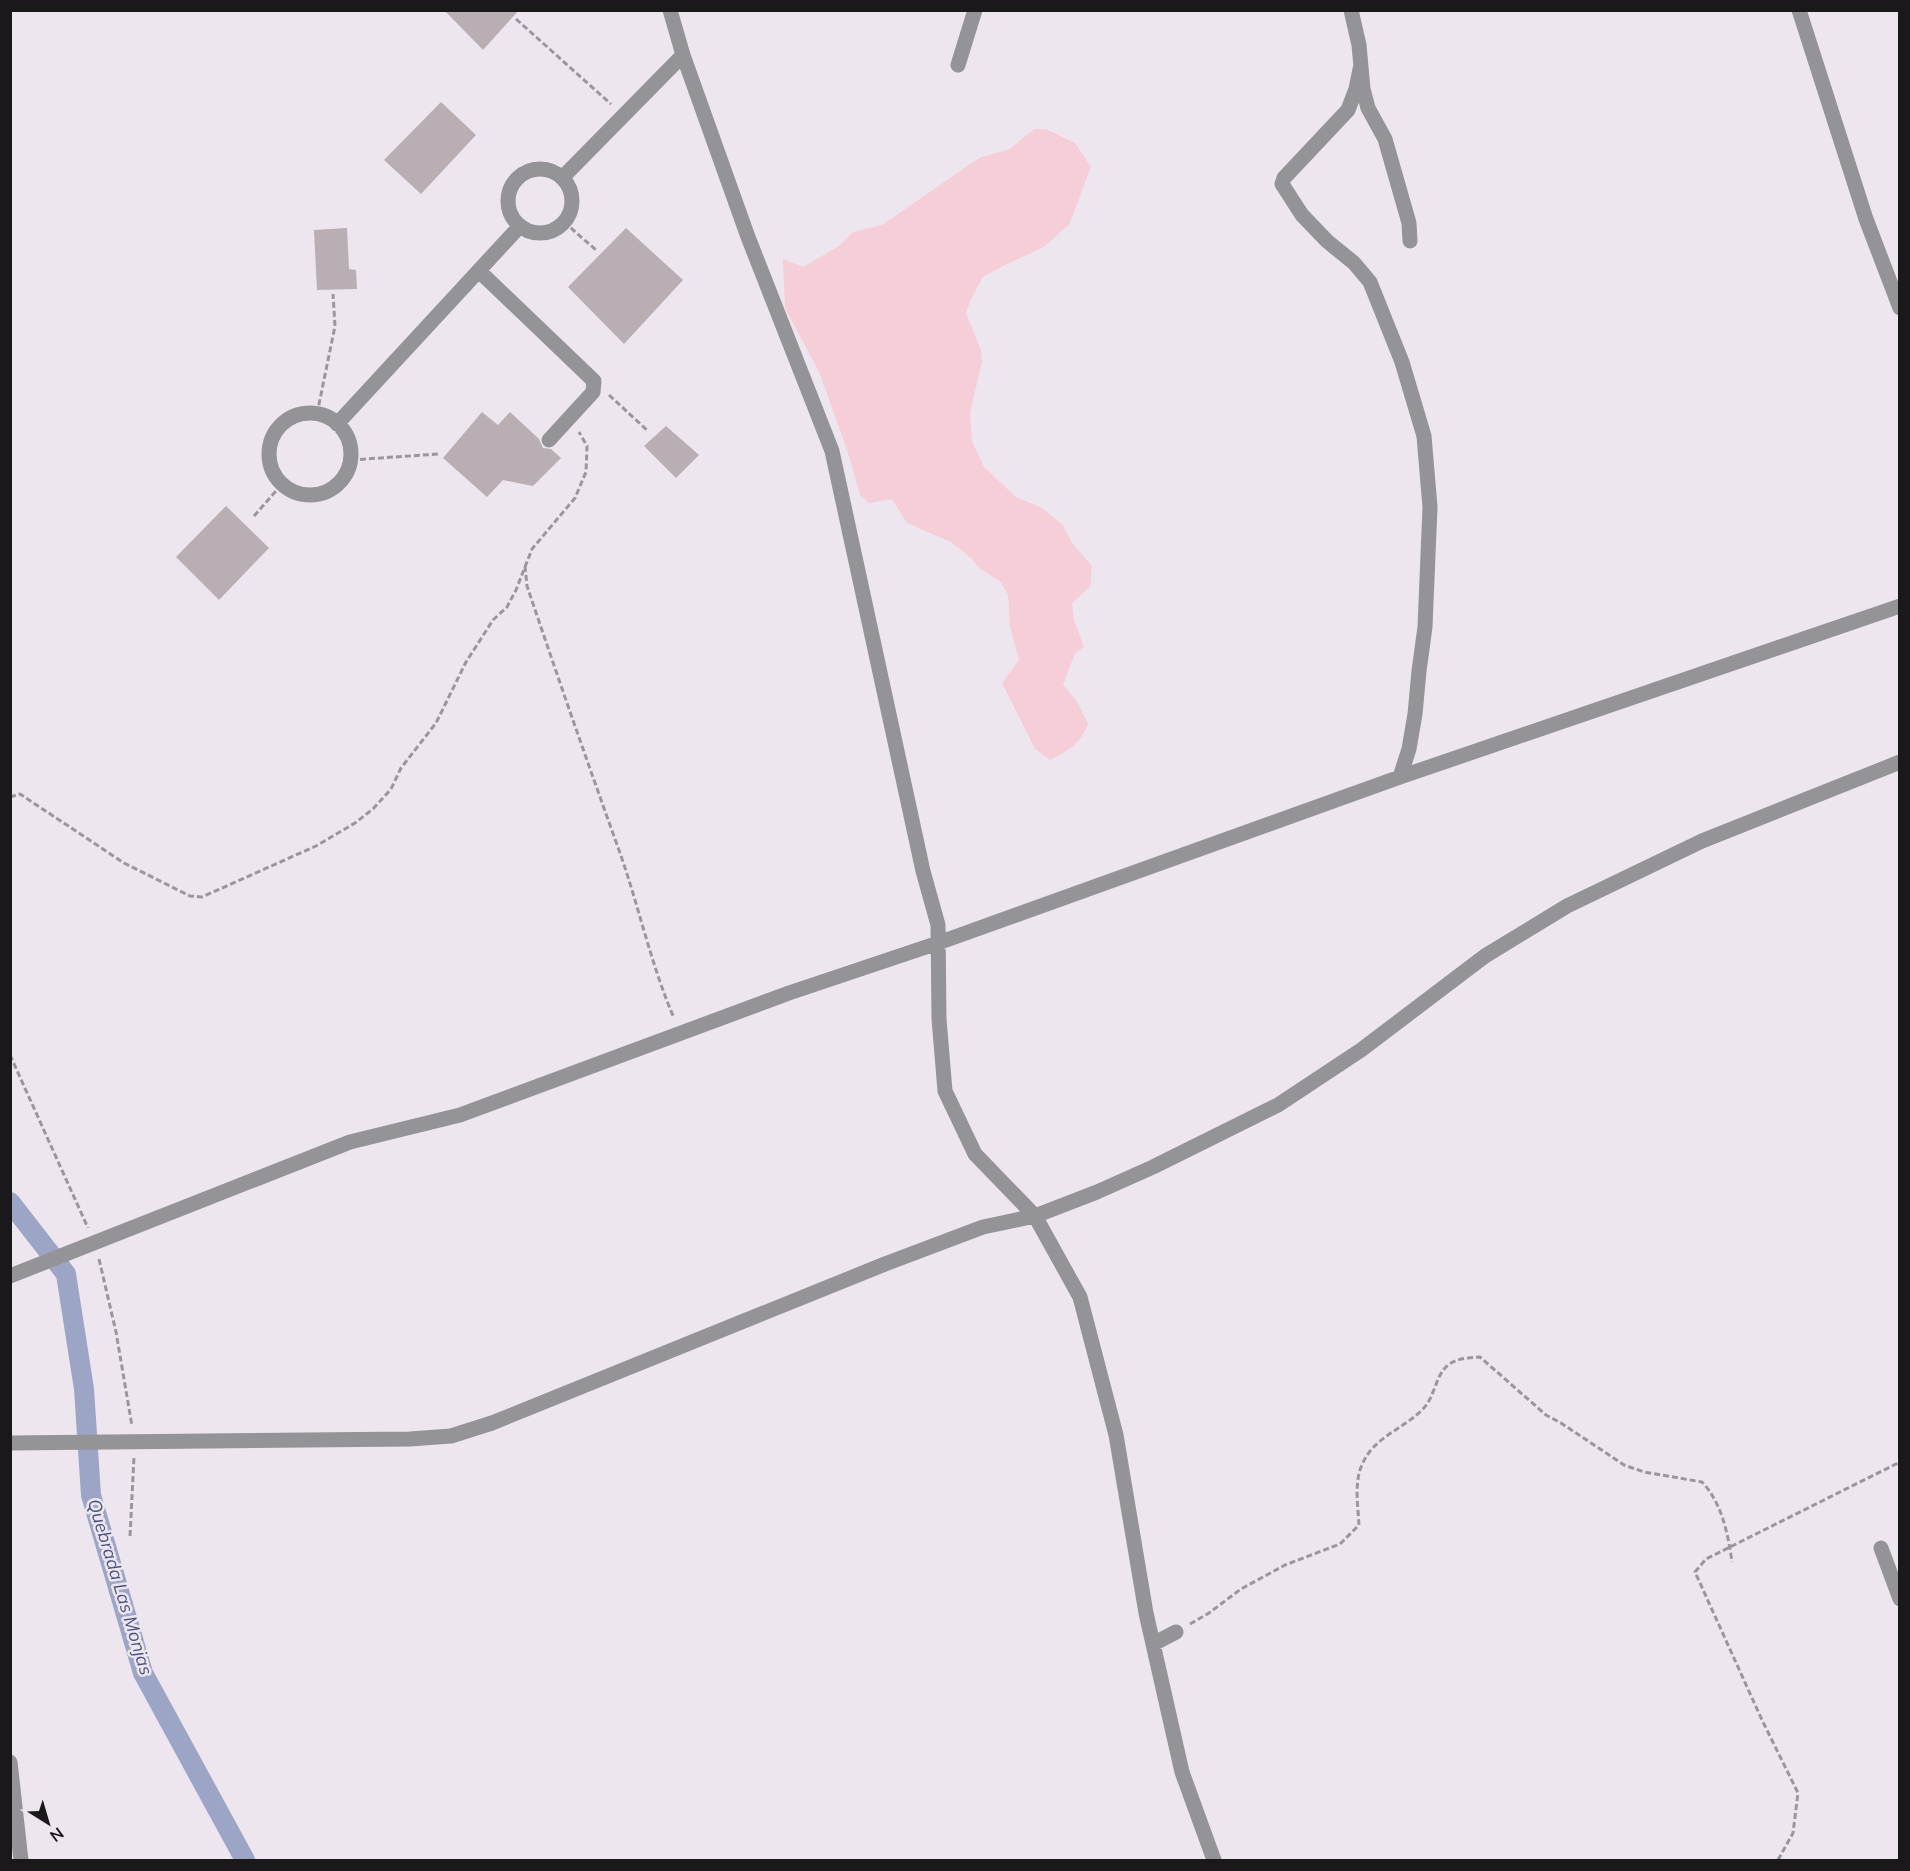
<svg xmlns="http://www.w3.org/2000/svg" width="1910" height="1871" font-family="Mulish,sans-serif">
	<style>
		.green { fill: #f6ced7 }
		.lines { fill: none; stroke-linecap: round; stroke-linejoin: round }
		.canal { stroke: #9ca5c6; stroke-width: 20 }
		.building { fill: #b8aeb4 }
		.path { stroke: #9b969d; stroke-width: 3; stroke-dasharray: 6 3; stroke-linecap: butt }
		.minor { stroke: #949397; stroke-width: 15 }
		.labels { text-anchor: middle; stroke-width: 5; stroke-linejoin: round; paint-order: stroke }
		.water-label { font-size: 18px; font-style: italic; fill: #485383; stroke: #ede6ef }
	</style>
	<rect width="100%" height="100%" fill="#ede6ef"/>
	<path class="green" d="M 1034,129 L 1046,129 L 1075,143 L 1091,167 L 1069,225 L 1042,248 L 1005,265 L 983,277 L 971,299 L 966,313 L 981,350 L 982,362 L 970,413 L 972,441 L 984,467 L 1016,497 L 1042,508 L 1063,525 L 1072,543 L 1092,566 L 1090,587 L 1072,603 L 1074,620 L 1084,647 L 1075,653 L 1063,685 L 1076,700 L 1088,723 C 1082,743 1068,751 1050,760 L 1035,749 L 1002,683 L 1019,660 L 1010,627 L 1008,595 L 1001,582 L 979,568 L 971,558 L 951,542 L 907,523 L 892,499 L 869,503 L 860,495 L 848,453 L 820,374 L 785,308 L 783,259 L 803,267 L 839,246 L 853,232 L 882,225 L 979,158 L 1010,149 Z"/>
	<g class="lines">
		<path class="canal" d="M 10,1202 L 66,1274 L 84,1389 L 91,1495 L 143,1673 L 245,1860"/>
	</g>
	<path class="building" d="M 444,10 L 519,10 L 483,50 Z
		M 441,102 L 476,135 L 421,194 L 384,160 Z
		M 347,228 L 349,269 L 356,270 L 357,289 L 317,290 L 314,230 Z
		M 626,228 L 683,280 L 624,344 L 568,287 Z
		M 482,412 L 498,425 L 510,412 L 539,439 L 543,448 L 551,449 L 561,458 L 533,486 L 503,480 L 487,497 L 443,458 Z
		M 666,426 L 699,455 L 676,478 L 644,446 Z
		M 226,506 L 269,548 L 219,600 L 176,557 Z"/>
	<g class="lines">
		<path class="path" d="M 516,19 L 611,104
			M 564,222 L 596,250
			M 609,395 L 648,431
			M 317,414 L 335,326 L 333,294
			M 351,460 L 438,454
			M 254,516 L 282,484
			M 525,566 L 527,586 C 557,675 588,764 620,853 C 639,907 651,965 674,1018
			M 10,797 L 20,794 L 124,863 L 190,896 L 202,897 L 316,846 L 355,823 L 373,809 L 391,789 L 401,768 L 436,723 L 466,662 L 493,620 L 507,607 L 516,590 L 532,549 L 575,498 L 586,472 L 587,446 L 579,432
			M 10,1055 L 88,1228
			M 99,1259 L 116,1332 L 132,1426
			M 130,1536 L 134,1457
			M 1190,1624 L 1209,1613 L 1241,1589 L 1285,1565 L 1340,1544 L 1359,1525 C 1358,1507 1354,1482 1362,1465 C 1373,1437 1404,1429 1423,1409 C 1435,1397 1435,1376 1448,1365 C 1457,1358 1469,1358 1480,1357 L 1546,1415 L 1561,1423 L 1624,1465 L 1644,1472 L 1702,1482 C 1722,1503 1728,1534 1732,1562
			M 1778,1860 L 1793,1833 L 1798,1793 L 1762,1720 L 1695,1572 L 1706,1559 L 1900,1462"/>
		<path class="minor" d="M 670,10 L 683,55 L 748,237 L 832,451 L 923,871 L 938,925 L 939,1019 L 945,1091 L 975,1154 L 1035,1216 L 1080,1297 L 1116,1435 L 1146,1613 L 1182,1772 L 1214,1860
			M 1351,10 L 1359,45 L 1363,89 L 1368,108 L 1385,139 L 1409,223 L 1410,241
			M 1799,10 L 1866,219 L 1900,308
			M 958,65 L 975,10
			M 1360,69 L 1356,89 L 1348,110 L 1284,178 L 1282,184 L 1302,215 L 1327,241 L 1354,263 L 1370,282 L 1402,362 L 1424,436 L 1430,507 L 1425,627 L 1419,671 L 1415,714 L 1409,749 L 1400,777
			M508 201a32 32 0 1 1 64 0a32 32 0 1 1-64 0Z
			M 562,178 L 683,55
			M 479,271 L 594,381 L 593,392 L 549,440
			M269 454a41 41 0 1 1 82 0a41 41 0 1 1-82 0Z
			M 337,424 L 520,226
			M 10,1276 L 350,1142 L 460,1115 L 789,993 L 938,943 L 1400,777 L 1900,606
			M 10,1443 L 410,1439 L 451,1436 L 492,1423 L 885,1264 L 983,1227 L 1035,1216 L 1097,1192 L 1153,1167 L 1278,1105 L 1361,1050 L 1485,956 L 1567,906 L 1702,841 L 1900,762
			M 1881,1548 L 1900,1599
			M 1153,1644 L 1176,1632
			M 10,1762 L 21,1860"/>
	</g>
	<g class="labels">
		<g class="water-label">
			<text transform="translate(120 1587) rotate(73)" y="6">Quebrada Las Monjas</text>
		</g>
	</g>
	<rect width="1910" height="1871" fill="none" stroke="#1b181c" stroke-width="24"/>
	<g transform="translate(48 1823) rotate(143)" stroke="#ede6ef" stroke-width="4.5" paint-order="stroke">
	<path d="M0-4.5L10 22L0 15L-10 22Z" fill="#1b181c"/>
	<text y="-9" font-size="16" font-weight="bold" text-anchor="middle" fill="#1b181c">N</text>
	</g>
</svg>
